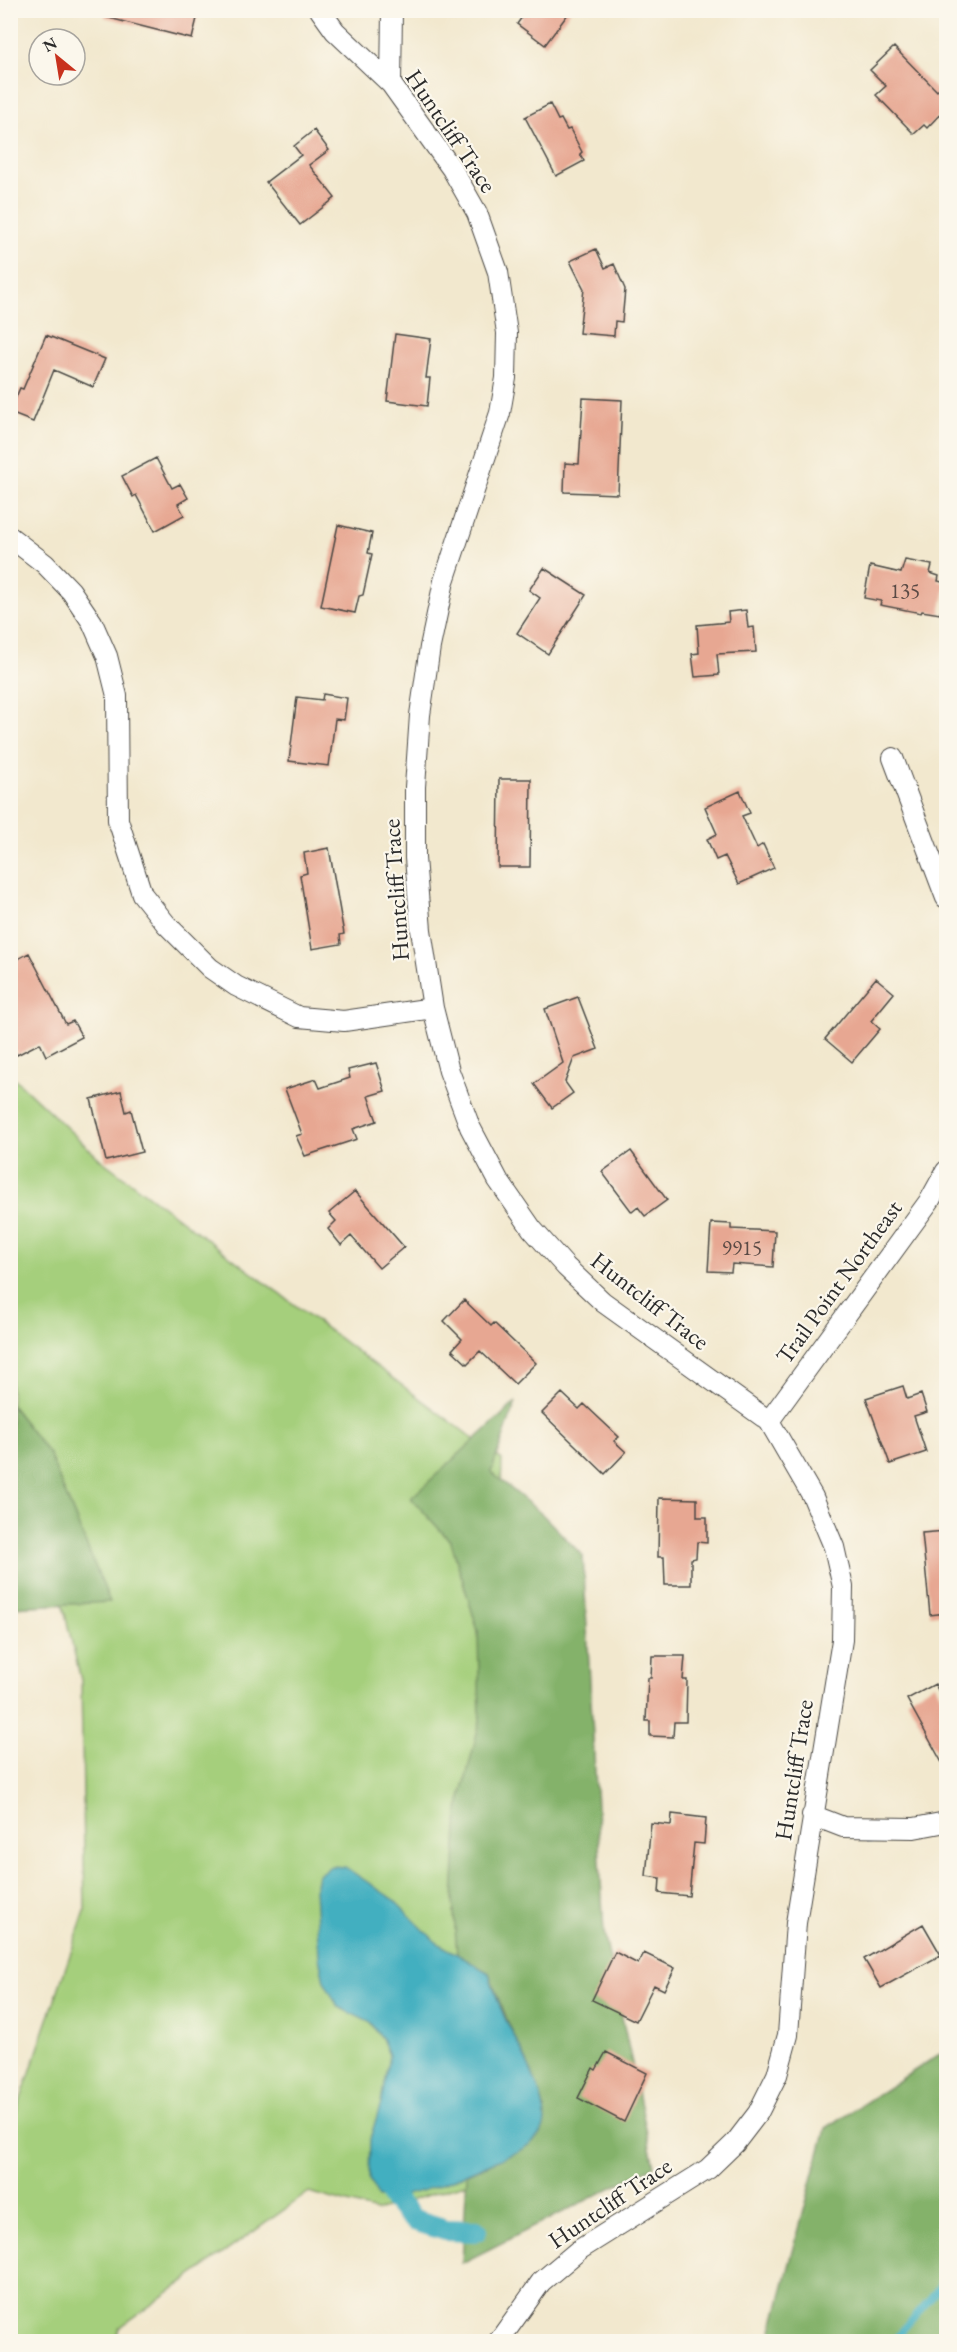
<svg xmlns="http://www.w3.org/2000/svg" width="957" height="2352" font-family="'EB Garamond',serif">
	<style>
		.green { fill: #a5cf7b; stroke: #687d53; stroke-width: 1.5 }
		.forest { fill: #84b26b; stroke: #586e4b; stroke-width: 1.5 }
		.water { fill: #42afc0; stroke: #366d76; stroke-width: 1.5 }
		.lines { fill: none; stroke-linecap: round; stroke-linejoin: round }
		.stream { stroke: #42afc0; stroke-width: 7 }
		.canal { stroke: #42afc0; stroke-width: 22 }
		.building { fill: #e7a792 }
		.minor-casing { stroke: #494743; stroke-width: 22 }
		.minor { stroke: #fff; stroke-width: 20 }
		.labels { text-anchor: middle; stroke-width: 4.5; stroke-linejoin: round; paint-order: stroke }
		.number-label { font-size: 21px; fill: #5a4a45 }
		.street-label { font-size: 24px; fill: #2b2b2b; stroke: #fbf7ec }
	</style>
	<rect width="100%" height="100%" fill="#fbf7ec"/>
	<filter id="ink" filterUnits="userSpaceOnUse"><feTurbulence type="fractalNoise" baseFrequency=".0167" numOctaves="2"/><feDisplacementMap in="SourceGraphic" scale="12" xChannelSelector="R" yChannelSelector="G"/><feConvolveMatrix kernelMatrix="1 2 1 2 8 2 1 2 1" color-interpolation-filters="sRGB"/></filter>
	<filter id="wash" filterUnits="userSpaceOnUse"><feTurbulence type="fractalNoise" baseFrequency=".008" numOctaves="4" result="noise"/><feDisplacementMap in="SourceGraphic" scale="24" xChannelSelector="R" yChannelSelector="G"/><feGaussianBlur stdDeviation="1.35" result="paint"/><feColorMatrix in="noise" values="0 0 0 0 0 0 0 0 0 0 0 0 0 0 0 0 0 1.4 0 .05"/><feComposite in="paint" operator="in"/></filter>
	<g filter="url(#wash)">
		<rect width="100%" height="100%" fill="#f2e8ce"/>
		<path class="green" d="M 11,1075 L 101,1160 L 502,1460 L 487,1939 L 553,2118 L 494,2175 L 376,2211 L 309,2192 L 119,2328 L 116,2341 L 11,2341 L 11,2128 L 85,1911 L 81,1680 L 16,1412 L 11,1405 Z"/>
		<path class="forest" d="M 516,1402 L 491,1472 L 543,1515 L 583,1556 L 604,1933 L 654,2166 L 462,2263 L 467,2174 L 498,2160 L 545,2110 C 529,2063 504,2020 489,1973 L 457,1955 L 453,1900 L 458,1810 L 480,1721 L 478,1631 L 451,1542 L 411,1498 Z
			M 11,1405 L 49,1454 L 110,1602 L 11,1607 Z
			M 946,2050 L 946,2341 L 769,2341 L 826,2128 Z"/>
		<path class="water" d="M 331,1866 L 345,1867 L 394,1900 L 436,1942 L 489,1973 C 493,1987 498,2002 504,2016 C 515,2039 556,2109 542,2131 C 531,2150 503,2157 484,2166 C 451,2181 416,2197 379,2198 L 369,2180 L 370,2139 L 381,2103 L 389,2055 L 382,2038 L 369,2022 L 338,2007 L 324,1981 L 319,1957 L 315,1890 L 318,1875 Z"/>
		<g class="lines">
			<path class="stream" d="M 892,2342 L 931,2298 L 946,2277"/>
			<path class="canal" d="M 392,2198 L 414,2220 L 446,2230 L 476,2231"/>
		</g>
		<g id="blocks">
			<path class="building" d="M 106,10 L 199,10 L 192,39 L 105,17 Z
				M 527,10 L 571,10 L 545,45 L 517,24 Z
				M 894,47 L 937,91 L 946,82 L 946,108 L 927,128 L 924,125 L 914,134 L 876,95 L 886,86 L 870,70 Z
				M 550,104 L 558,120 L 561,119 L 567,130 L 570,129 L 582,152 L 580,154 L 584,161 L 556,176 L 525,117 Z
				M 314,130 L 329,150 L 309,165 L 335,198 L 300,225 L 266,182 L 301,155 L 294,146 Z
				M 596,249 L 605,268 L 614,264 L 625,289 L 622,322 L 615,321 L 614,336 L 579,333 L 584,289 L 570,261 Z
				M 395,334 L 431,339 L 426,378 L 430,378 L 427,406 L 387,401 Z
				M 46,335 L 105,359 L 93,387 L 54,370 L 33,422 L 10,413 L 10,411 L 20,388 L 23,389 Z
				M 583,398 L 622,400 L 618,494 L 564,492 L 565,463 L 579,464 Z
				M 156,458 L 172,488 L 180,484 L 188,498 L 178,504 L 184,515 L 155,531 L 136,495 L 133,497 L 122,476 Z
				M 338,525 L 372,533 L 368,553 L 372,554 L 363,595 L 359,596 L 355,613 L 321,606 Z
				M 905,560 L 932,565 L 930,573 L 939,576 L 938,581 L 946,583 L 940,614 L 922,611 L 921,613 L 880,605 L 881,601 L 864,598 L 870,566 L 901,573 Z
				M 544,568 L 586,595 L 548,654 L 517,633 L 540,598 L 529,590 Z
				M 746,610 L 748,628 L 754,627 L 756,652 L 717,654 L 719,675 L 695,677 L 692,654 L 699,653 L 697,625 L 729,622 L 728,612 Z
				M 323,694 L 347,698 L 344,720 L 335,719 L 329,766 L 289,761 L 297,697 L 322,700 Z
				M 499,779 L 531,779 L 530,867 L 498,867 Z
				M 740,791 L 750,813 L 742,816 L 757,848 L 763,844 L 774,868 L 739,884 L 725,856 L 716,860 L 707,839 L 717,834 L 705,807 Z
				M 329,848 L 344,934 L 340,935 L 341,944 L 312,949 L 300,875 L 307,873 L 304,853 Z
				M 29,953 L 66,1024 L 73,1021 L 82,1037 L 46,1056 L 40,1043 L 17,1055 L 10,1043 L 10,963 Z
				M 876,978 L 894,993 L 871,1021 L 880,1029 L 852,1062 L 825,1039 Z
				M 578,997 L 598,1049 L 574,1058 L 565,1082 L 573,1093 L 552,1108 L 534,1084 L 563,1063 L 545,1009 Z
				M 376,1063 L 385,1091 L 368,1096 L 377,1121 L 353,1129 L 357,1139 L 305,1156 L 296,1136 L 302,1134 L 285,1089 L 316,1079 L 320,1088 L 350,1078 L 348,1070 Z
				M 121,1091 L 126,1112 L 131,1110 L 142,1152 L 106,1161 L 91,1099 Z
				M 631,1151 L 667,1200 L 645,1216 L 638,1207 L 632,1212 L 602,1172 Z
				M 355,1191 L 404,1247 L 379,1268 L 351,1236 L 341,1245 L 328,1229 L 336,1221 L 329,1213 Z
				M 711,1223 L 731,1224 L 731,1229 L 775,1231 L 773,1267 L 732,1264 L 731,1272 L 708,1271 Z
				M 464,1300 L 491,1326 L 494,1323 L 536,1363 L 515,1384 L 480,1351 L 467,1364 L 452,1350 L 462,1339 L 444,1321 Z
				M 903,1386 L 907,1399 L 921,1394 L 927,1412 L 914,1416 L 926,1452 L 890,1464 L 866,1398 Z
				M 562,1393 L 579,1409 L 584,1404 L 619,1437 L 614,1441 L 626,1452 L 605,1474 L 542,1413 Z
				M 659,1498 L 697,1499 L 697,1517 L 707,1517 L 707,1543 L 697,1542 L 696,1558 L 691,1559 L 691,1585 L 665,1585 L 664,1557 L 658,1557 Z
				M 946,1531 L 946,1613 L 930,1615 L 922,1533 Z
				M 652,1656 L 685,1656 L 683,1680 L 687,1680 L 686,1722 L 674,1722 L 673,1737 L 650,1736 L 650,1721 L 646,1721 L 648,1678 L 651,1678 Z
				M 935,1684 L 946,1706 L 946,1770 L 907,1699 Z
				M 672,1814 L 706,1818 L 704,1844 L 694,1843 L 689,1896 L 659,1893 L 660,1878 L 646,1876 L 651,1823 L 671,1825 Z
				M 923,1924 L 941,1955 L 881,1988 L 864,1959 Z
				M 615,1952 L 638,1964 L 644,1953 L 675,1968 L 664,1990 L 654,1985 L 636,2021 L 592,2000 Z
				M 606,2052 L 647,2073 L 624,2122 L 578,2098 L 593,2068 L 596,2070 Z"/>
		</g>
	</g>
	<g filter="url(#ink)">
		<use href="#blocks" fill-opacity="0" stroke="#494743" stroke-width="1.5"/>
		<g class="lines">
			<defs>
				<path id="minor" d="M 320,10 L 335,31 L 391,84 L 452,169 L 477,213 L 498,272 L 507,333 L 506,378 L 500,413 L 444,581 L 430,647 L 420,715 L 415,787 L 415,858 L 421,930 L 433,1008 L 449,1071 L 470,1127 L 498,1180 L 532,1229 L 566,1267 L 603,1302 L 769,1421 L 813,1497 L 834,1547 L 843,1587 L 842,1640 L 796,1923 L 788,2035 L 777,2075 L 758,2113 L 735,2143 L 708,2169 L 579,2250 L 541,2282 L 498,2342
					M 391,84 L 392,10
					M 10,537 L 45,564 L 71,591 L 92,622 L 107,656 L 117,696 L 118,820 L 142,894 L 166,924 L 210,968 L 236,986 L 299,1017 L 344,1021 L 433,1008
					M 893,758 L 946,898
					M 769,1421 L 930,1200 L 946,1171
					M 812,1815 L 843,1827 L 914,1828 L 946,1822"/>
			</defs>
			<use href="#minor" class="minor-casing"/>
			<use href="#minor" class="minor"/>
		</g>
	</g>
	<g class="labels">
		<g class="number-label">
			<text x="905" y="598">135</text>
			<text x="742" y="1255">9915</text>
		</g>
		<g class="street-label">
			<text transform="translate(451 131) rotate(56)" y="8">Huntcliff Trace</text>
			<text transform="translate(396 890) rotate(-94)" y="8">Huntcliff Trace</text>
			<text transform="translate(839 1282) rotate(-54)" y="8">Trail Point Northeast</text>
			<text transform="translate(650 1301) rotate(38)" y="8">Huntcliff Trace</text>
			<text transform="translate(794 1770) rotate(-81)" y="8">Huntcliff Trace</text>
			<text transform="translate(610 2203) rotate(-34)" y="8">Huntcliff Trace</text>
		</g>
	</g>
	<rect width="957" height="2352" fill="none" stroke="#fbf7ec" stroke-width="36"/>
	<g transform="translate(57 57) rotate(330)"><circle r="28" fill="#fbf7ec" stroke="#a8a59f" stroke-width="1.5"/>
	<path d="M0-4.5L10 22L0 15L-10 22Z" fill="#c8321e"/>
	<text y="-9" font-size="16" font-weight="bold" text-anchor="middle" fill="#2b2b2b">N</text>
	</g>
</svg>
